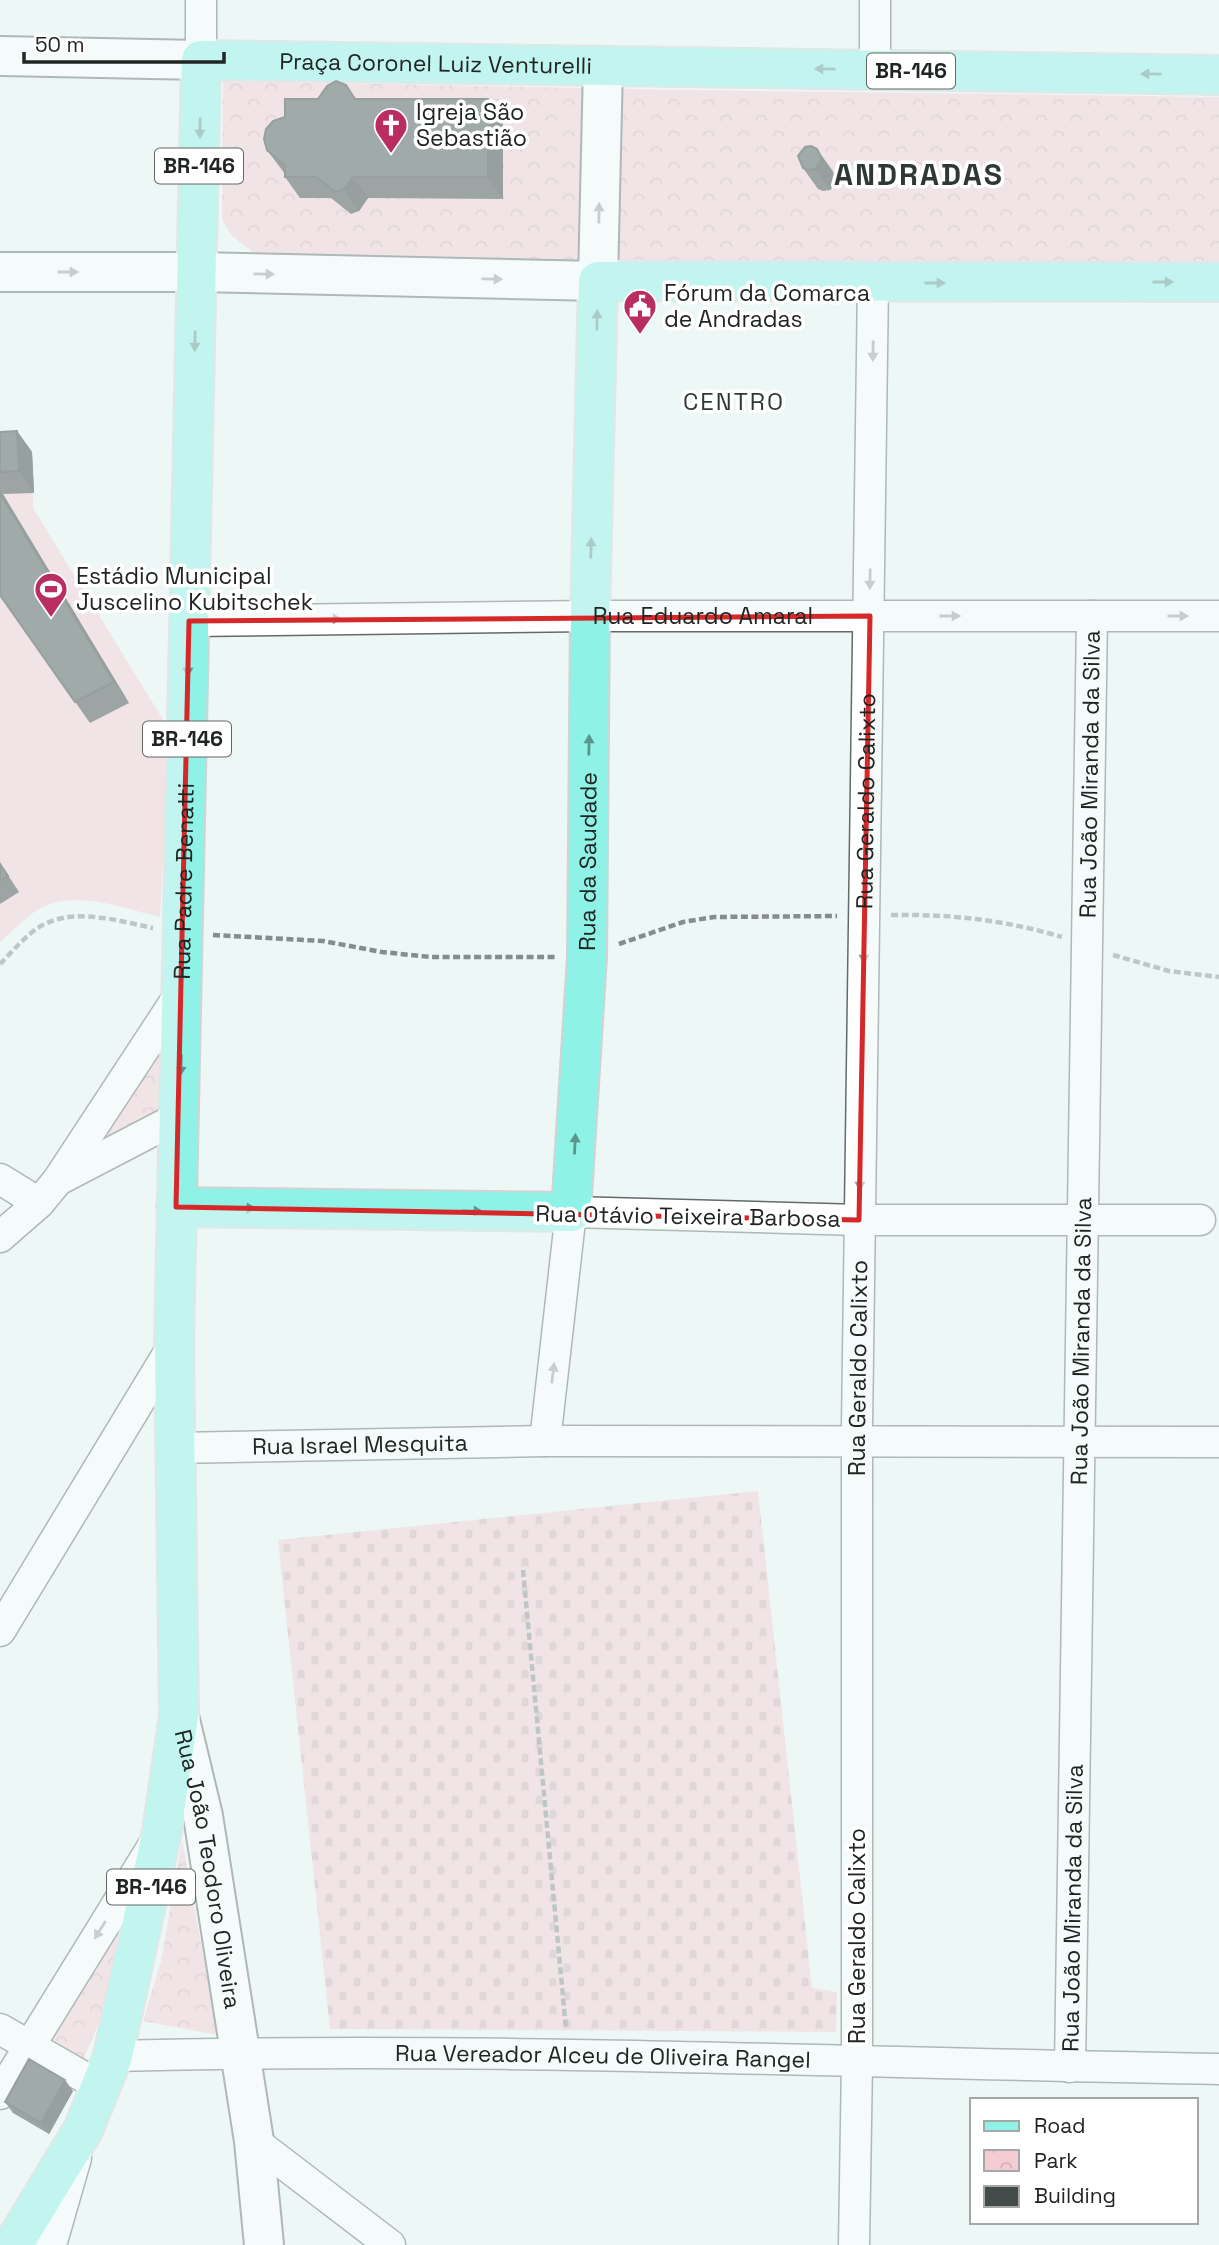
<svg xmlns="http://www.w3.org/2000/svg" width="1219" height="2245" font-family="'Space Grotesk',sans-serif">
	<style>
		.cemetery { fill: url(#cemetery-stones) }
		.park { fill: url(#park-crowns) }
		.pitch { fill: #f4ccd4 }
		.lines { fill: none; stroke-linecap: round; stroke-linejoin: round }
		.street-casing { stroke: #636b6a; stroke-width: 33 }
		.secondary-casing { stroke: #636b6a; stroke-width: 42 }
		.primary-casing { stroke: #d2d3d3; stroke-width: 42 }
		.path { stroke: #858c8b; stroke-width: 4.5; stroke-dasharray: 7 3.5; stroke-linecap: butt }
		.street { stroke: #fff; stroke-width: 30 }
		.secondary { stroke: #fff; stroke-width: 38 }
		.primary { stroke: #8ef2e6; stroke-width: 38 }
		.wall { fill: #3a4140 }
		.shaded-wall { fill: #2f3534 }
		.building { fill: #434c4a; stroke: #2f3534; stroke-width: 2 }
		.oneway { fill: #5c958e }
		.oneway2 { fill: #9b9c9c }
		.marked { fill: none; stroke: #d62828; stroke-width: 5; stroke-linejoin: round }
		.labels { text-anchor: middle; stroke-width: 7; stroke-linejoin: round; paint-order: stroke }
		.shield { fill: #fff; stroke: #636665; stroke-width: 2 }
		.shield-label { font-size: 21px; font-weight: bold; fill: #202423 }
		.street-label { font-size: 23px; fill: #202423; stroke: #fff }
		.poi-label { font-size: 23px; fill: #202423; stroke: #fff; text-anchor: start }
		.neighbourhood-label { font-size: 24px; letter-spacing: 2px; fill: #303837; stroke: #fff }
		.district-label { font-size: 30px; font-weight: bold; letter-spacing: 2px; fill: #303837; stroke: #fff }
	</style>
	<defs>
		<pattern id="cemetery-stones" width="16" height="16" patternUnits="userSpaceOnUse" patternTransform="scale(1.75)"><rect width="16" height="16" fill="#f4ccd4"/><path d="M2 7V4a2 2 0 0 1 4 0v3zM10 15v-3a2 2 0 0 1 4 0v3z" fill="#d1afb6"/></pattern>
		<pattern id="park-crowns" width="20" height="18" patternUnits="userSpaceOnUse" patternTransform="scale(1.75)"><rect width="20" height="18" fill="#f4ccd4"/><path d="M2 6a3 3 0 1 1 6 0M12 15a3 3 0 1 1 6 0" fill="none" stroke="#d1afb6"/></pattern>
	</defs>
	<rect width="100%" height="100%" fill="#edf7f5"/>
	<path class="cemetery" d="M 758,1491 L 812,1988 L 837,1992 L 836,2032 L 330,2029 L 278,1540 Z"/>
	<path class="park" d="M 223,81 L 584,88 L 581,261 L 254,253 L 231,235 L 222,219 Z
		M 620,89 L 1219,97 L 1219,267 L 616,261 Z
		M 163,1040 L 161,1110 L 92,1144 Z
		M 182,1840 L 218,2035 L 143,2021 L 161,1961 Z
		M 134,1890 C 129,1949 107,2006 83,2060 L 50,2037 Z"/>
	<path class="pitch" d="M 32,452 L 33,508 L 170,731 L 160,917 C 120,908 70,886 33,913 C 21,921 11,933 0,942 L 0,455 Z"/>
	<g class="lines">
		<defs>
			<g id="street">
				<path d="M 201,0 L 201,60"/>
				<path d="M 875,0 L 875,70"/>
				<path id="s1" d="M 189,621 L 590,616 L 1219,616"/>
				<path d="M 62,1178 L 179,1117"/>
				<path d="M 0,1179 L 39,1203"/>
				<path d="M 0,1237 L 39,1203 L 58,1180 L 184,988"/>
				<path d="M 545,1441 L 571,1212 L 859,1220 L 1200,1220"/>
				<path id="s2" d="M 176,1448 L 545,1441 L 1219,1442"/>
				<path d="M 0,1631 L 174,1344"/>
				<path d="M 0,2029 L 103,2088"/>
				<path id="s3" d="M 113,2056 C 482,2046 850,2063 1219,2069"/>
				<path id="s4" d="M 1070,2067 L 1092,616"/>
				<path d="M 0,2094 L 153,1846"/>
				<path d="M 254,2141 L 390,2245"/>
				<path d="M 51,2245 L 76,2158"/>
				<path id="s5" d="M 854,2245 L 857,2061 L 857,1426 L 873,283"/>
			</g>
			<g id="secondary">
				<path d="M 0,56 L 201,60"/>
				<path d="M 0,272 L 196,272 L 598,281 L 603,66"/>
				<path id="s6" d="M 179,1716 L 203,1816 L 254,2141 L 264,2245"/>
			</g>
			<g id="primary">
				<path id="s7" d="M 176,1207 L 571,1212 L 587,957 L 590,616 L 598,281 L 1219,282"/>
				<path id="s8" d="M 13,2245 L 83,2130 L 113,2056 L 162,1831 L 179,1716 L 174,1344 L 201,60 L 1219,75"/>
			</g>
		</defs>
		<use href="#street" class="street-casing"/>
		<use href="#secondary" class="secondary-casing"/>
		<use href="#primary" class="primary-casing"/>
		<path class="path" d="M 891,915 C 950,914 1005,920 1062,937
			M 213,935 L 323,941 L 382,952 L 430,957 L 556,957
			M 619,944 L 683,922 L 714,917 L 837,916
			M 1113,955 L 1169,971 L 1219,977
			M 0,964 C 10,954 20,942 31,933 C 65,904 114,920 153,928
			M 523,1570 L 566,2029"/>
		<use href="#street" class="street"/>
		<use href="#secondary" class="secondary"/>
		<use href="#primary" class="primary"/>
	</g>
	<path class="wall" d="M 346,85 L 356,99 L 503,121 L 503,199 L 368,198 L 359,211 L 351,214 L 331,198 L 300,198 L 285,177 L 285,174 L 267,150 L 285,117 L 318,99 Z
		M 803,168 L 832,170 L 837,181 L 830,190 L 823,191 L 818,189 Z
		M 17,431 L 32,452 L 34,493 L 3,494 L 129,703 L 90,723 L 0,595 L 0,432 Z
		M 0,863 L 19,892 L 0,904 Z
		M 73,2091 L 49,2134 L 13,2113 L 5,2102 Z"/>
	<path class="shaded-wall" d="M 488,99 L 503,121 L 503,199 L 488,177 Z
		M 817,149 L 832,170 L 837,181 L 830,190 L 815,169 Z
		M 353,177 L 368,198 L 359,211 L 344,189 Z
		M 17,431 L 32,452 L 34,493 L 19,471 Z
		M 0,490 L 129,703 L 114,682 L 0,493 Z
		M 65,2080 L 73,2091 L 49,2134 L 41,2123 Z"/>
	<path class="building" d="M 336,81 L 346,85 L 355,99 L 488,99 L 488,177 L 353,177 L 344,189 L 336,192 L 316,177 L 285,177 L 285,166 L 267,150 L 264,139 L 266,129 L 273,121 L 285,117 L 285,99 L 318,99 L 327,86 Z
		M 811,146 L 817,149 L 822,159 L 815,169 L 808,170 L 803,168 L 798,156 L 805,147 Z
		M 17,431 L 19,471 L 0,472 L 0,432 Z
		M 0,493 L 114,682 L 75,702 L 0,595 Z
		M 0,864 L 8,876 L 0,881 Z
		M 29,2059 L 65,2080 L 41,2123 L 5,2102 Z"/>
	<defs><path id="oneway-solid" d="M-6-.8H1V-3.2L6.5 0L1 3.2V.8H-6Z" transform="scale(1.75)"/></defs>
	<g class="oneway">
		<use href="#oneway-solid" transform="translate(825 69) rotate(-179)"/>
		<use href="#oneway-solid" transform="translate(1151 74) rotate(-179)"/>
		<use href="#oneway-solid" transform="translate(200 128) rotate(91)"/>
		<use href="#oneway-solid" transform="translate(1163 282)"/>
		<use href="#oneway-solid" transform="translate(935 283)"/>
		<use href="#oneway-solid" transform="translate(597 320) rotate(-89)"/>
		<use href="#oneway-solid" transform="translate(195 341) rotate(91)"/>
		<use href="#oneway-solid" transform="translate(591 548) rotate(-89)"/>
		<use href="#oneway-solid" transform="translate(188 666) rotate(91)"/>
		<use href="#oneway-solid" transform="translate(589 745) rotate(-89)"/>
		<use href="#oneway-solid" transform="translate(181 1065) rotate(92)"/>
		<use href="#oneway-solid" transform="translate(575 1144) rotate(-87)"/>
		<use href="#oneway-solid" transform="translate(245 1208) rotate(1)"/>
		<use href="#oneway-solid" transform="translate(472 1211) rotate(1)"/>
	</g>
	<g class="oneway2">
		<use href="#oneway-solid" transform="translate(599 213) rotate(-89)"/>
		<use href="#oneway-solid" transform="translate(68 272)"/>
		<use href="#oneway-solid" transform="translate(264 274) rotate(1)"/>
		<use href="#oneway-solid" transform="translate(492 279) rotate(1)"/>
		<use href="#oneway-solid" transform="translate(873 351) rotate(91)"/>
		<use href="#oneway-solid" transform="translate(870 579) rotate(91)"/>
		<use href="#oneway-solid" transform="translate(950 616)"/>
		<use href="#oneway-solid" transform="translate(1178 616)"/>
		<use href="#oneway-solid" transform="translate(331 619) rotate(-1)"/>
		<use href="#oneway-solid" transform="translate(864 953) rotate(91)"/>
		<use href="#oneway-solid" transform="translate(860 1180) rotate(91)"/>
		<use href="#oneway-solid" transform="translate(553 1373) rotate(-83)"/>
		<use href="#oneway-solid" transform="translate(100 1930) rotate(122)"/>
	</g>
	<path d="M0 0H1219V2245H0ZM 870,616 L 859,1220 L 176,1207 L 189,621 Z" fill="#edf7f5" fill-opacity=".55" fill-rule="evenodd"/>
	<path class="marked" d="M 870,616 L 859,1220 L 176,1207 L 189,621 Z"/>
	<defs>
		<symbol id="church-pin" viewBox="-11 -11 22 30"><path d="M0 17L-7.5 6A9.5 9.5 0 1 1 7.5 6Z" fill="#ba2d61" stroke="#fff"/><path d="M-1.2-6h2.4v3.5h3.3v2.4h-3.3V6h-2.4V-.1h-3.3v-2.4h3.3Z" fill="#fff"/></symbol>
		<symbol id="civic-pin" viewBox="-11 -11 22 30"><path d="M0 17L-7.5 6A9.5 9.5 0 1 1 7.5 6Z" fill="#ba2d61" stroke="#fff"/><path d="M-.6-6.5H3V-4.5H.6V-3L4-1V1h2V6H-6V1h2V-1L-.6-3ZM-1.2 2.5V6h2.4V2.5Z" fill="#fff"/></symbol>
		<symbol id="stadium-pin" viewBox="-11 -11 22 30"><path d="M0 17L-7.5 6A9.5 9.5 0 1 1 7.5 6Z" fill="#ba2d61" stroke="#fff"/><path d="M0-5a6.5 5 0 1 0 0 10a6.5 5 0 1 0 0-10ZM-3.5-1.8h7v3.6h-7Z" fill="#fff"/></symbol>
	</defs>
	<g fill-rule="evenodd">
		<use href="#church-pin" x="372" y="106" width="38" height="52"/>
		<use href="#civic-pin" x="621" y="287" width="38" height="52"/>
		<use href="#stadium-pin" x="32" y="570" width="38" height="52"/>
	</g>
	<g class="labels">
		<g class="shield">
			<rect x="867" y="53.5" width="88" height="35" rx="5"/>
			<rect x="155" y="148.5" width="88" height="35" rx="5"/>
			<rect x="143" y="721.5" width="88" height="35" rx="5"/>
			<rect x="107" y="1869.5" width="88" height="35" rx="5"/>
		</g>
		<g class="shield-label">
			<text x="911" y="78">BR-146</text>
			<text x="199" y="173">BR-146</text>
			<text x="187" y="746">BR-146</text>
			<text x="151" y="1894">BR-146</text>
		</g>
		<g class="street-label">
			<text dy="8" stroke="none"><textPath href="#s8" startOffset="2452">Praça Coronel Luiz Venturelli</textPath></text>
			<text dy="8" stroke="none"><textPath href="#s1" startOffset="514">Rua Eduardo Amaral</textPath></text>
			<text dy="8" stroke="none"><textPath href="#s4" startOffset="1293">Rua João Miranda da Silva</textPath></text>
			<text dy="8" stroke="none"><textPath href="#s5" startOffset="1444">Rua Geraldo Calixto</textPath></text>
			<text dy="8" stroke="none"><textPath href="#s7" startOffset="746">Rua da Saudade</textPath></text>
			<text dy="8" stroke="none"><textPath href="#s8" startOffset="1396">Rua Padre Benatti</textPath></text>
			<text transform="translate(688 1216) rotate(1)" y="8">Rua Otávio Teixeira Barbosa</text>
			<text dy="8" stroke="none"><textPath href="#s4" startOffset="726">Rua João Miranda da Silva</textPath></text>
			<text dy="8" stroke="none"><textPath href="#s5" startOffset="877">Rua Geraldo Calixto</textPath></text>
			<text dy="8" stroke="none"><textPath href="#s2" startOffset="184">Rua Israel Mesquita</textPath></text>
			<text dy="8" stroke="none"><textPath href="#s6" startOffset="156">Rua João Teodoro Oliveira</textPath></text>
			<text dy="8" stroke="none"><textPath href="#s4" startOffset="159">Rua João Miranda da Silva</textPath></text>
			<text transform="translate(857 1936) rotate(-90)" y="8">Rua Geraldo Calixto</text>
			<text dy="8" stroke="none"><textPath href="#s3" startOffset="490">Rua Vereador Alceu de Oliveira Rangel</textPath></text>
		</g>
		<g class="poi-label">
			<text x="416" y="120">Igreja São<tspan x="416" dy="26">Sebastião</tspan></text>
			<text x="664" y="301">Fórum da Comarca<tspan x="664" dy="26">de Andradas</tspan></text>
			<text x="76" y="584">Estádio Municipal<tspan x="76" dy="26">Juscelino Kubitschek</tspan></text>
		</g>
		<g class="neighbourhood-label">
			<text x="734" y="410">CENTRO</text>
		</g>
		<g class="district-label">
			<text x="919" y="185">ANDRADAS</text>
		</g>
	</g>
	<rect x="970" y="2098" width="228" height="126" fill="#ffffff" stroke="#a6a7a7" stroke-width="2"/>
	<rect x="984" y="2121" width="35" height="10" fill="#8ef2e6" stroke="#a6a7a7" stroke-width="2"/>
	<text x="1034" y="2133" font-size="21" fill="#202423">Road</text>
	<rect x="984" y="2150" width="35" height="21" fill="url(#park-crowns)" stroke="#a6a7a7" stroke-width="2"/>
	<text x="1034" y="2168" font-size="21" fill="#202423">Park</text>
	<rect x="984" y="2186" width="35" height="21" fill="#434c4a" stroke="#a6a7a7" stroke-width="2"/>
	<text x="1034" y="2203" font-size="21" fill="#202423">Building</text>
	<path d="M24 52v10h200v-10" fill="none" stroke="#202423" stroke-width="3.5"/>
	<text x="35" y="52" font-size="21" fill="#202423" stroke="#ffffff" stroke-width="5" paint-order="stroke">50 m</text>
</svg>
